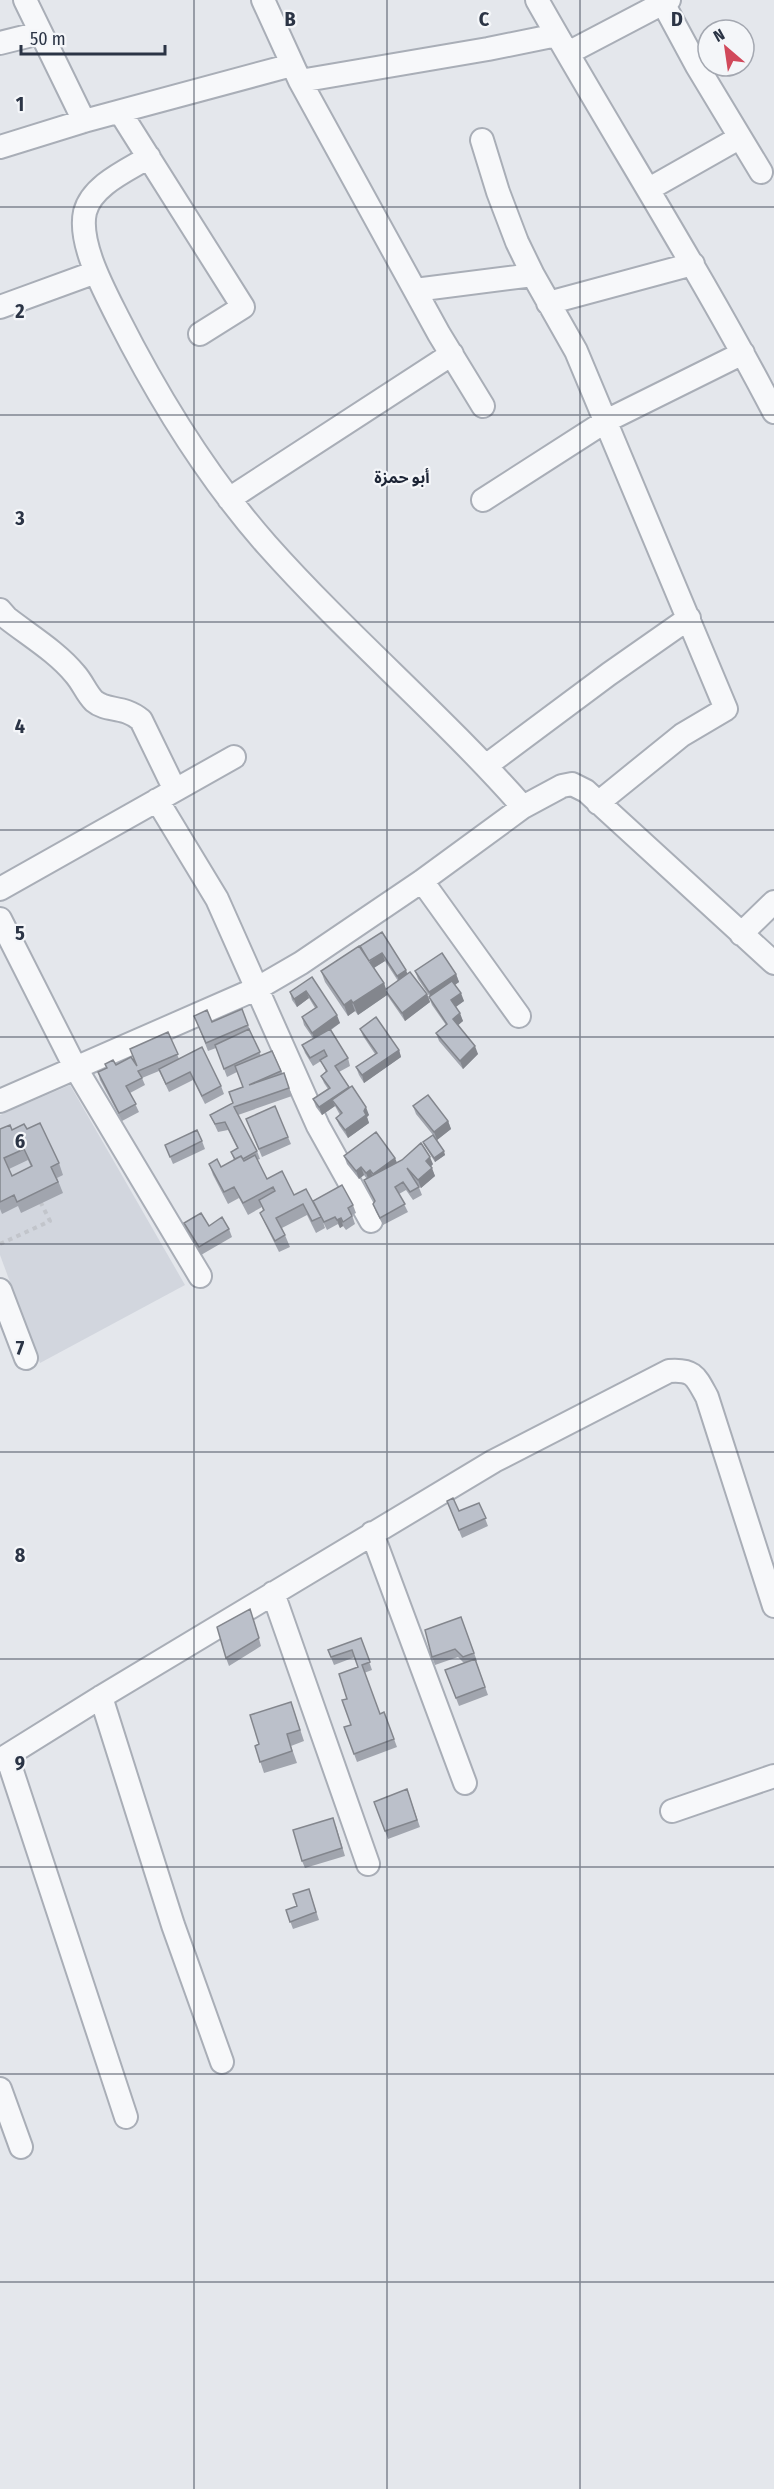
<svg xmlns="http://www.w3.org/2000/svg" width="774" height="2489" font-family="'Fira Sans Condensed','Noto Sans Arabic',sans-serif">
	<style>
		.built { fill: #d2d6de }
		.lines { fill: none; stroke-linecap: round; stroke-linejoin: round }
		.minor-casing { stroke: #a9aeb7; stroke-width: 26 }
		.path { stroke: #c2c5cb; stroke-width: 4; stroke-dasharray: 4.5 4.5; stroke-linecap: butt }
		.minor { stroke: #f7f8fa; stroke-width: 22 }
		.wall { fill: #a1a5ae; fill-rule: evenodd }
		.shaded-wall { fill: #83868d }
		.building { fill: #bbc0ca; stroke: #83868d; stroke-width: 1.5; fill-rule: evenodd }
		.grid { fill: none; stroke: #2b3445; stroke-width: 1.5; stroke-opacity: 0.55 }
		.labels { text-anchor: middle; stroke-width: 4.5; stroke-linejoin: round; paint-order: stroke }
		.neighbourhood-label { font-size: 16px; font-weight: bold; fill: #1d2536; stroke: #f4f6f9 }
		.grid-label { font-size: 20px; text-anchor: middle; font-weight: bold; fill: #2b3445; stroke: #f4f6f9; stroke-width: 4.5; stroke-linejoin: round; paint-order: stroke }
	</style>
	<rect width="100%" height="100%" fill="#e4e7ec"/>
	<path class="built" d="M 70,1085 L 185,1285 L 40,1363 L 0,1255 L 0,1115 Z"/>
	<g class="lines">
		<defs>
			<path id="minor" d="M 25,0 L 84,121
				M 263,0 L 300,81 L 439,334 L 483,406
				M 537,0 C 615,138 701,272 774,412
				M 663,3 L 697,66 L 761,172
				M 0,43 L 40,33
				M 568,53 L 669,0
				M 300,81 L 488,49 L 557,35
				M 120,112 L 243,307 L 200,334
				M 482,140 L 498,192 L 517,242 L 533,275 L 576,351 L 726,709 L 682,735 L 598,803
				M 0,147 L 84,121 L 292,65
				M 149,157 C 128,170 92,185 85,212 C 78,243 104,290 118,318 C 159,399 207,477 267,545 C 348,636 442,715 523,807
				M 649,189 L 739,138
				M 415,290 L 533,275
				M 548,303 L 693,264
				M 0,307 L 96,272
				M 229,499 L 452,354
				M 483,500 L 606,421 L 743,353
				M 0,610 L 7,618 C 30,636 57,652 75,674 C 83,683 86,693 94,701 C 107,712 123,705 141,720 L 175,790
				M 487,765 L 609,674 L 689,618
				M 157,800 L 217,899 L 318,1126 L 371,1221
				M 422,881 L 519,1016
				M 0,889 L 234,757
				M 0,919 L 75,1067 L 200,1276
				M 741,934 L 774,902
				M 0,1101 L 258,988 L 301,963 L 422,881 L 523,807 L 562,786 L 572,784 L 586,791 L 774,963
				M 0,1290 L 26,1358
				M 372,1533 L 465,1783
				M 273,1593 L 368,1864
				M 101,1697 L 173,1925 L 222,2062
				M 7,1756 L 126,2117
				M 0,1760 L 101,1697 L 494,1461 L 669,1371 C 694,1369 696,1377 707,1397 L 774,1606
				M 672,1811 L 774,1776
				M 0,2089 L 21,2147"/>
		</defs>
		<use href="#minor" class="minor-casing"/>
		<path class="path" d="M 0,1244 L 50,1221 L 41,1203"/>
		<use href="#minor" class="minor"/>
	</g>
	<path class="wall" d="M 382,932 L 407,974 L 427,994 L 430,1002 L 405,1021 L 387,995 L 358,1015 L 355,1011 L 348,1016 L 325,982 L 321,971 ZM 385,961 L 398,981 L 386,989 L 384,983 L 374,968 Z
		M 415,971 L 456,974 L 459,982 L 455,985 L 464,1001 L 456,1007 L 463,1021 L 458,1025 L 478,1054 L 463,1069 L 439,1041 L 436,1033 L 446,1025 L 432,1005 L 429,997 L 430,997 L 418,979 Z
		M 312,977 L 340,1023 L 331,1030 L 348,1058 L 350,1066 L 339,1072 L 369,1115 L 367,1117 L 369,1123 L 348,1138 L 339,1125 L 336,1118 L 340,1115 L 335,1106 L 322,1115 L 316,1107 L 313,1099 L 328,1089 L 324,1083 L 321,1076 L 326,1072 L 321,1061 L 313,1066 L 305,1053 L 302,1045 L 313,1038 L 304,1025 L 302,1017 L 315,1008 L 309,998 L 297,1007 L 292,1000 L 290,992 Z
		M 212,1022 L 248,1025 L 251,1033 L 261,1056 L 272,1051 L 282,1074 L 284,1073 L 292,1096 L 238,1115 L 257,1151 L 260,1159 L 257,1160 L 267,1179 L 294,1195 L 313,1201 L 353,1205 L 356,1213 L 352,1215 L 355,1224 L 346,1230 L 343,1226 L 340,1228 L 338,1224 L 327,1230 L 323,1222 L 325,1228 L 316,1233 L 307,1215 L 282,1228 L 290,1247 L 279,1252 L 265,1224 L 260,1213 L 263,1211 L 262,1207 L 248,1215 L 239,1198 L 228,1204 L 213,1175 L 209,1164 L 221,1167 L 234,1160 L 231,1152 L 237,1148 L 228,1130 L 218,1132 L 210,1115 L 233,1103 L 243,1087 L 237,1072 L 227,1077 L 216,1048 L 208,1051 L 197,1023 Z
		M 360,1029 L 399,1050 L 401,1057 L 364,1083 L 359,1075 L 356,1067 L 375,1054 L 363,1036 Z
		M 168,1032 L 179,1059 L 221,1086 L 224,1094 L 205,1104 L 193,1080 L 169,1092 L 159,1071 L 142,1078 L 145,1085 L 130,1093 L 139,1112 L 122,1121 L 100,1080 L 98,1072 L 106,1068 L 116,1065 L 135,1063 Z
		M 413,1106 L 448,1121 L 451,1129 L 437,1140 L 445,1155 L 435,1162 L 424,1145 L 423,1142 L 433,1135 L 416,1114 Z
		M 246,1119 L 288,1137 L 291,1144 L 262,1157 Z
		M 0,1129 L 12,1130 L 27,1129 L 59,1163 L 63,1175 L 57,1178 L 63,1193 L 21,1213 L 18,1206 L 2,1214 L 0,1209 ZM 28,1160 L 31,1167 L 12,1176 L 9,1169 Z
		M 202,1141 L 205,1149 L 173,1164 L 165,1145 Z
		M 344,1156 L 397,1163 L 433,1164 L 431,1167 L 435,1176 L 421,1188 L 418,1185 L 422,1195 L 413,1200 L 406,1190 L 399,1194 L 408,1212 L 383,1225 L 376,1212 L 373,1204 L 375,1202 L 367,1188 L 364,1180 L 367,1179 L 364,1175 L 359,1179 L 347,1164 Z
		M 184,1223 L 229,1229 L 232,1237 L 201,1255 L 187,1231 Z
		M 447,1501 L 459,1511 L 479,1503 L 488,1526 L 462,1538 Z
		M 253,1617 L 261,1646 L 229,1666 L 226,1658 Z
		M 461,1617 L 477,1661 L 476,1661 L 488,1695 L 459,1706 L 445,1670 L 464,1663 L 458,1657 L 435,1665 L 432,1657 Z
		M 361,1638 L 372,1670 L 364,1673 L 380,1714 L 384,1712 L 397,1747 L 357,1762 L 344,1727 L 351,1725 L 347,1699 L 358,1667 L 355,1657 L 334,1665 L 328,1650 Z
		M 291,1702 L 304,1741 L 291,1746 L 297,1763 L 264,1773 L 255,1746 L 259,1744 Z
		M 407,1789 L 420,1827 L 388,1839 L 374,1802 Z
		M 336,1826 L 345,1856 L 305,1868 L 302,1861 Z
		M 309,1889 L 319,1920 L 293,1929 L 286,1910 L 297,1906 Z"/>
	<path class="shaded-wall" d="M 382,953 L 385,961 L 372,969 L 369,962 Z
		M 406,970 L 409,978 L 400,983 L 397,976 Z
		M 456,974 L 459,982 L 432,1000 L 429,992 Z
		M 384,983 L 387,993 L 385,990 L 387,995 L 358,1015 L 353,1003 Z
		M 306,991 L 309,998 L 297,1007 L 294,999 Z
		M 461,993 L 464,1001 L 454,1008 L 451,1000 Z
		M 427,994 L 430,1002 L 405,1021 L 402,1013 Z
		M 351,1000 L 355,1011 L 348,1016 L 344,1005 Z
		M 460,1013 L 463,1021 L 456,1027 L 453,1019 Z
		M 337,1015 L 340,1023 L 315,1040 L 312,1033 Z
		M 475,1046 L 478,1054 L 463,1069 L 460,1061 Z
		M 399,1050 L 401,1057 L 364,1083 L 362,1075 Z
		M 349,1087 L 352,1094 L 332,1100 L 335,1106 L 322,1115 L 319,1107 Z
		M 366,1107 L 369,1115 L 367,1117 L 369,1123 L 348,1138 L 345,1130 Z
		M 448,1121 L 451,1129 L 437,1140 L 434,1132 Z
		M 444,1151 L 445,1155 L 435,1162 L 434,1158 Z
		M 430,1157 L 433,1164 L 429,1168 L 426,1161 Z
		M 395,1158 L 398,1165 L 376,1181 L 373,1174 Z
		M 361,1167 L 364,1175 L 359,1179 L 356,1171 Z
		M 432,1168 L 435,1176 L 421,1188 L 418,1180 Z
		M 370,1170 L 373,1177 L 369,1181 L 366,1173 Z
		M 341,1218 L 343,1226 L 340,1228 L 337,1220 Z"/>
	<path class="building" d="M 382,932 L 406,970 L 397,976 L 382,953 L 369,961 L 360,946 Z
		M 359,946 L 384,983 L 353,1003 L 351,1000 L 344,1005 L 321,971 Z
		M 442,953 L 456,974 L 429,992 L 415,971 Z
		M 410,972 L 427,994 L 402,1013 L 385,990 Z
		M 312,977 L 337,1015 L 312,1033 L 302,1017 L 317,1007 L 306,991 L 294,999 L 290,992 Z
		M 452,981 L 461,993 L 451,1000 L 460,1013 L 453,1019 L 475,1046 L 460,1061 L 436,1033 L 447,1024 L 429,997 Z
		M 242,1009 L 248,1025 L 206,1043 L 194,1016 L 207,1010 L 212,1022 Z
		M 376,1017 L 399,1050 L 362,1075 L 356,1067 L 377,1053 L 360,1029 Z
		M 249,1029 L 260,1052 L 224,1069 L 215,1045 Z
		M 330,1029 L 348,1058 L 335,1066 L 349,1087 L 319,1107 L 313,1099 L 330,1088 L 321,1076 L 327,1071 L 320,1060 L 327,1056 L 324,1050 L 310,1058 L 302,1045 Z
		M 168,1032 L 178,1054 L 138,1071 L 142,1078 L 126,1086 L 136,1104 L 119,1113 L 98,1072 L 107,1068 L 105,1064 L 113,1060 L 116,1065 L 131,1057 L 137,1066 L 130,1049 Z
		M 202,1047 L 221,1086 L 202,1096 L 190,1072 L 166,1084 L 159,1069 Z
		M 272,1051 L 281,1071 L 249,1085 L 284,1073 L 289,1088 L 234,1107 L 257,1151 L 243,1159 L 241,1156 L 235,1159 L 231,1152 L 238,1148 L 225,1122 L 215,1124 L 210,1115 L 233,1103 L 229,1092 L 243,1087 L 235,1066 Z
		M 352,1086 L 366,1107 L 364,1111 L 366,1115 L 345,1130 L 336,1118 L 342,1113 L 332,1100 Z
		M 428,1095 L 448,1121 L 434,1132 L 413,1106 Z
		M 275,1106 L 288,1137 L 259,1149 L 246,1119 Z
		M 40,1123 L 59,1163 L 51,1167 L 58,1182 L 17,1202 L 14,1195 L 0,1202 L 0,1129 L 10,1125 L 12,1130 L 24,1124 L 27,1129 ZM 24,1149 L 32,1166 L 12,1176 L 4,1158 Z
		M 197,1130 L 202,1141 L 170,1157 L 165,1145 Z
		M 376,1132 L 395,1158 L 373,1174 L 370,1170 L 366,1173 L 361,1167 L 356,1171 L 344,1156 Z
		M 433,1135 L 444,1151 L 434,1158 L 423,1142 Z
		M 421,1143 L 430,1157 L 426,1161 L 432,1168 L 418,1180 L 407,1168 L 419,1187 L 410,1192 L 403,1182 L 395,1187 L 405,1204 L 380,1218 L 373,1204 L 375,1201 L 364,1180 L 402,1160 Z
		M 255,1155 L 267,1179 L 282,1171 L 294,1195 L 306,1189 L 321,1217 L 312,1221 L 303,1204 L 276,1218 L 285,1235 L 275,1241 L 260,1213 L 264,1210 L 259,1200 L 275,1191 L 273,1187 L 243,1203 L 234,1187 L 224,1192 L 209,1164 L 217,1159 L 221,1167 L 241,1156 L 244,1161 Z
		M 342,1185 L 353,1205 L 348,1208 L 352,1216 L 343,1222 L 341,1218 L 337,1220 L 335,1217 L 324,1222 L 313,1201 Z
		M 201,1213 L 209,1226 L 222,1217 L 229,1229 L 199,1247 L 184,1223 Z
		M 453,1498 L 459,1511 L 479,1503 L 486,1518 L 459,1530 L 447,1501 Z
		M 250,1609 L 259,1638 L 226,1658 L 217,1627 Z
		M 461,1617 L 474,1653 L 463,1657 L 455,1649 L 432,1657 L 425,1630 Z
		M 361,1638 L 370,1662 L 362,1665 L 380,1714 L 384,1712 L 394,1739 L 354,1754 L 344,1727 L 351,1725 L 342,1700 L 347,1699 L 339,1674 L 358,1667 L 352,1650 L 331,1657 L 328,1650 Z
		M 475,1659 L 485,1687 L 456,1698 L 445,1670 Z
		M 291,1702 L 300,1730 L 287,1734 L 292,1751 L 260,1762 L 255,1746 L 259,1744 L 250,1715 Z
		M 407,1789 L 417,1820 L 385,1831 L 374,1802 Z
		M 333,1818 L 342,1848 L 302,1861 L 293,1830 Z
		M 309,1889 L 316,1912 L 290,1922 L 286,1910 L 297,1906 L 293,1894 Z"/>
	<path class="grid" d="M 194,0 L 194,2489M 387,0 L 387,2489M 580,0 L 580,2489M 0,207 L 774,207M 0,415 L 774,415M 0,622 L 774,622M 0,830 L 774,830M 0,1037 L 774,1037M 0,1244 L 774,1244M 0,1452 L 774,1452M 0,1659 L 774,1659M 0,1867 L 774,1867M 0,2074 L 774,2074M 0,2282 L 774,2282"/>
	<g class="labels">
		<g class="neighbourhood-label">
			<text x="402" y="483">أبو حمزة</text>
		</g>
	</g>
	<g class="grid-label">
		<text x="290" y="26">B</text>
		<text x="484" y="26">C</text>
		<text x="677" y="26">D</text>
		<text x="20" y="111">1</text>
		<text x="20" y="318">2</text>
		<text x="20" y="525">3</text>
		<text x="20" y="733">4</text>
		<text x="20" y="940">5</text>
		<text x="20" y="1148">6</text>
		<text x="20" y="1355">7</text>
		<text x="20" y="1562">8</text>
		<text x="20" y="1770">9</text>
	</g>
	<g transform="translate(726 48) rotate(331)"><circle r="28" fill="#f4f6f9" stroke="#a4a8b1" stroke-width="1.5"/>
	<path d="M0-4.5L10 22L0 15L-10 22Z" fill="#d1495b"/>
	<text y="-9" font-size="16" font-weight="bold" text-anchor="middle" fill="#2b3445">N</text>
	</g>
	<path d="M21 45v9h144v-9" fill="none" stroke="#2b3445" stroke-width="3"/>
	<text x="30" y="45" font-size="18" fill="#2b3445" stroke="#f4f6f9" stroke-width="4.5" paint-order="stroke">50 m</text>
</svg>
